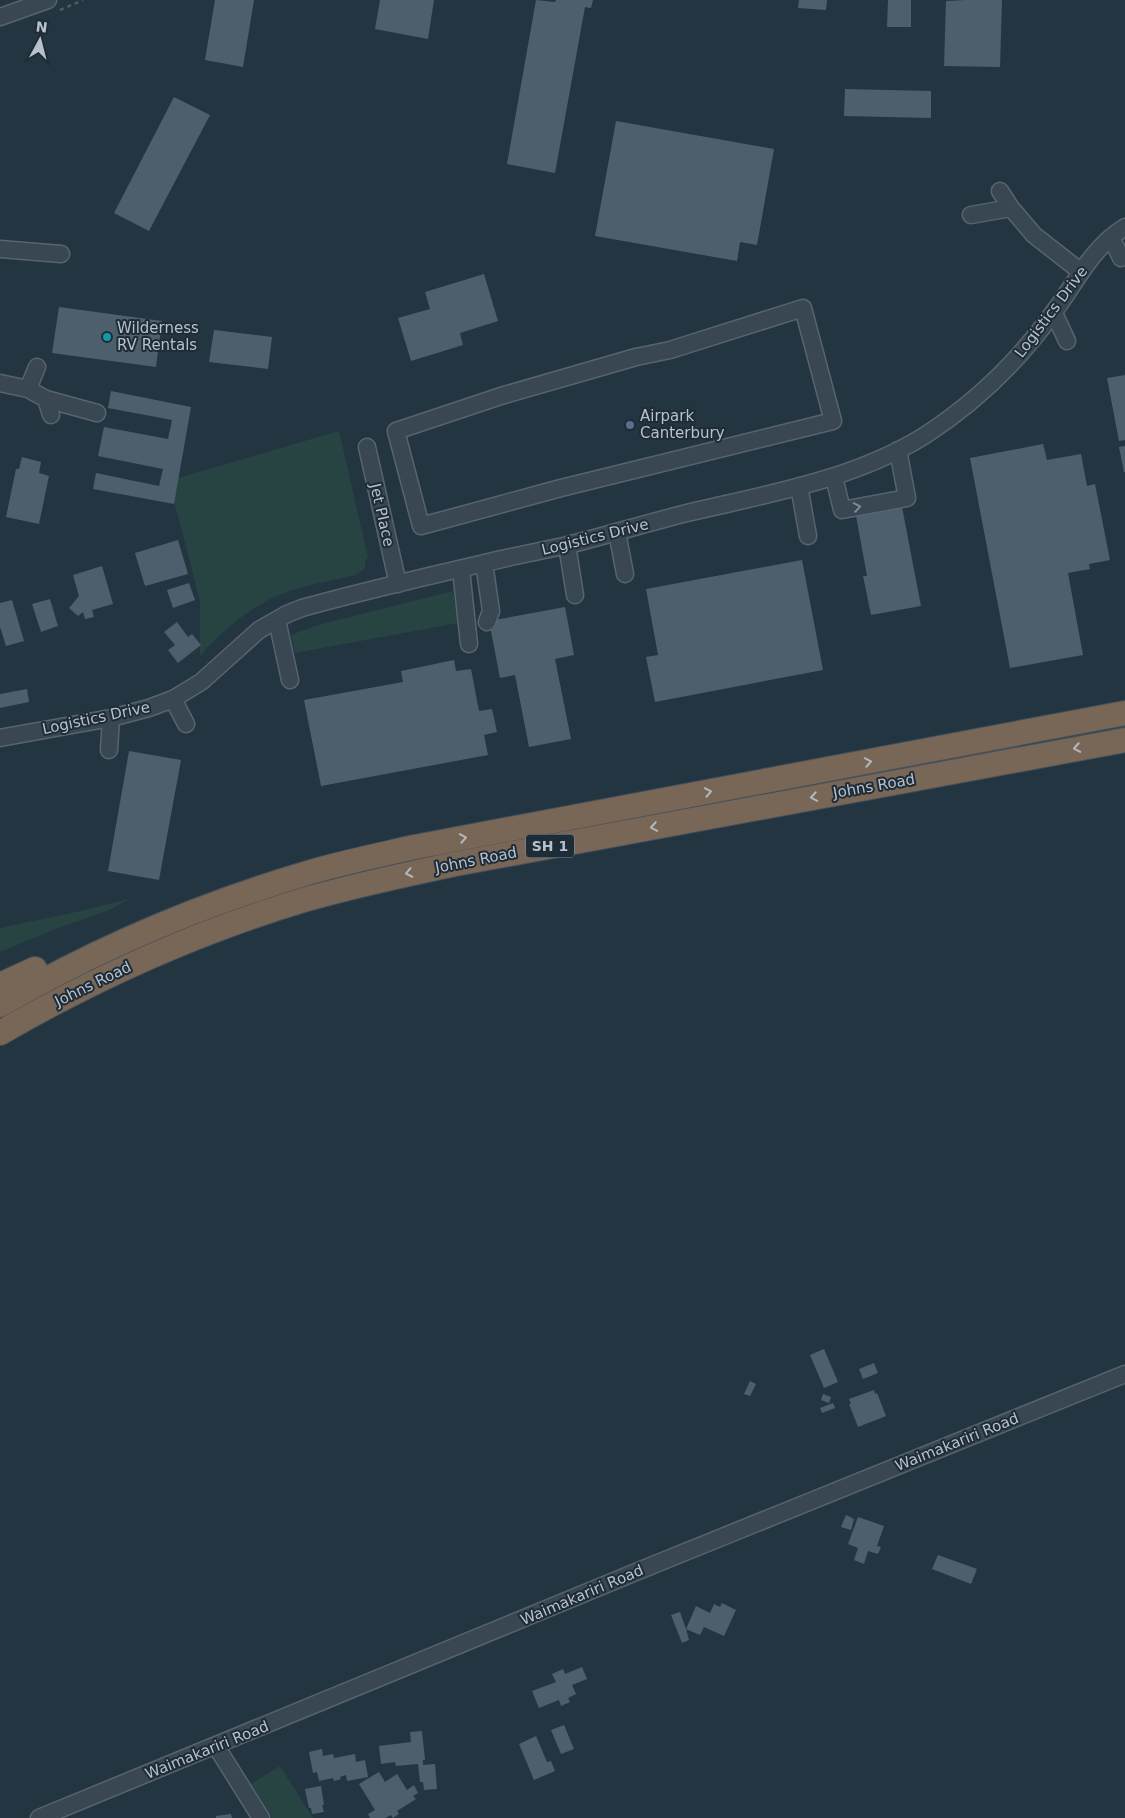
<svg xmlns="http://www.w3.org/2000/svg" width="1125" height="1818" font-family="'DejaVu Sans',sans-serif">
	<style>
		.green { fill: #274342 }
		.building { fill: #4d5f6d }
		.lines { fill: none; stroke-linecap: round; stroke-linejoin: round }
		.minor-casing { stroke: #57646f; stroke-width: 19 }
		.highway-casing { stroke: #44515c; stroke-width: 26 }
		.path { stroke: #455f5e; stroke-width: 2.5; stroke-dasharray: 4 4; stroke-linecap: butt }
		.minor { stroke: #394752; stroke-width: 16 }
		.highway { stroke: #786656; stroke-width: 24 }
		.oneway { stroke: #7e8a95 }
		.oneway2 { stroke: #b0b8c0 }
		.culture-dot { fill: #0f9aa8; stroke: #1e2c37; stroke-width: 2 }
		.service-dot { fill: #5c6f8a; stroke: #1e2c37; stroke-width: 2 }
		.labels { text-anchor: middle; stroke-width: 4; stroke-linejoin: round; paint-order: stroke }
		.shield { fill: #1e2c37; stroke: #88949f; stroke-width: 1 }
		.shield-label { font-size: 14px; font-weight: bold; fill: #b6c1cc }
		.street-label { font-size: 15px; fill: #b6c1cc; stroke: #1e2c37 }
		.poi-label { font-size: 15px; fill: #b6c1cc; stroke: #1e2c37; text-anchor: start }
	</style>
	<rect width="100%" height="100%" fill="#243542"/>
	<path class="green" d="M 339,431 L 368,557 L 365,562 L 365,568 L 356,575 C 334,580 311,584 289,591 C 254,604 224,628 200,656 L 200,601 L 174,501 L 178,478 Z
		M 453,591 L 458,623 L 295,653 L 291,635 L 318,625 Z
		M 1125,723 L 1125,728 L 391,867 L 0,1022 L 0,1015 L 54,985 L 161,935 L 273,894 L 388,862 Z
		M 129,899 L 110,910 L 53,930 L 0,952 L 0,928 L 76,912 Z
		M 280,1766 L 313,1818 L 272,1818 L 251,1784 Z"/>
	<path class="building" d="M 215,0 L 254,0 L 243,67 L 205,60 Z
		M 380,0 L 434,0 L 428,39 L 375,29 Z
		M 536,0 L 555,2 L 556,0 L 593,0 L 591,8 L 585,7 L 555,173 L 507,164 Z
		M 799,0 L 827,0 L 826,10 L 798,8 Z
		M 888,0 L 911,0 L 911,27 L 887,27 Z
		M 965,0 L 1002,0 L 1000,67 L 944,66 L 946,1 Z
		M 845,89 L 931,91 L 931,118 L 844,116 Z
		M 174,97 L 210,115 L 149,231 L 114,213 Z
		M 616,121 L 774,149 L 757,245 L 740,242 L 737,261 L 595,236 Z
		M 484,274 L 498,321 L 460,333 L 463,345 L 411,361 L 398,318 L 430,309 L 425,292 Z
		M 59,307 L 162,321 L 156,367 L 52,353 Z
		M 214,330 L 272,337 L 268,369 L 209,362 Z
		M 1125,375 L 1125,440 L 1119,441 L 1107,378 Z
		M 111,391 L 191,407 L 174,504 L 93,489 L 96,473 L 159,486 L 163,469 L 98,456 L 104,427 L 168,439 L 172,420 L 108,408 Z
		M 1043,444 L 1047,460 L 1081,454 L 1087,486 L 1095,484 L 1110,560 L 1089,564 L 1090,569 L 1068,573 L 1083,655 L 1010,668 L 970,458 Z
		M 1125,446 L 1125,472 L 1124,472 L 1119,447 Z
		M 22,457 L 41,462 L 39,473 L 49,476 L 39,524 L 6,517 L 16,469 L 19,469 Z
		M 902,507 L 921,606 L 871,615 L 863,576 L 867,576 L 856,516 Z
		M 178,540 L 188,574 L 145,586 L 135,553 Z
		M 802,560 L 823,670 L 655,702 L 646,657 L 658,655 L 646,589 Z
		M 102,566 L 113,604 L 92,610 L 94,617 L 85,619 L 83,612 L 78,616 L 69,608 L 79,596 L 73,575 Z
		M 189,583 L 195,600 L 173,608 L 167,590 Z
		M 50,599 L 58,626 L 41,632 L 32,604 Z
		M 12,600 L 24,641 L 6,646 L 0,627 L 0,603 Z
		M 565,607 L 574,655 L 555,659 L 571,739 L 529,747 L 515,675 L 500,678 L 489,621 Z
		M 177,622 L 188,637 L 192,634 L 201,645 L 178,663 L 168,650 L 175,645 L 164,632 Z
		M 454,660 L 456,671 L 471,669 L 479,711 L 492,709 L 497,732 L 484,735 L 488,755 L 321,786 L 304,700 L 403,682 L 401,671 Z
		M 27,689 L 29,702 L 0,708 L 0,694 Z
		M 129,751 L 181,760 L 159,880 L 108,871 Z
		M 824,1349 L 838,1382 L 824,1388 L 810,1355 Z
		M 874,1363 L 878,1373 L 863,1379 L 859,1369 Z
		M 750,1381 L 756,1384 L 750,1396 L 744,1394 Z
		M 874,1390 L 875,1394 L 877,1393 L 886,1416 L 858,1427 L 849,1404 L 851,1404 L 849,1399 Z
		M 823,1394 L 831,1397 L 829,1403 L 821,1400 Z
		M 833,1403 L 835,1408 L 822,1413 L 820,1408 Z
		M 846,1515 L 854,1519 L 851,1530 L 841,1527 Z
		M 858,1517 L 884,1526 L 877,1546 L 881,1547 L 878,1554 L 868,1551 L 864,1564 L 854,1560 L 858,1548 L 848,1544 Z
		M 938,1555 L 977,1569 L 971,1584 L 932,1569 Z
		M 722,1603 L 736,1610 L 724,1636 L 704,1627 L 700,1635 L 686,1629 L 689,1640 L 682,1643 L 671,1615 L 680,1612 L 686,1629 L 696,1606 L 710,1613 L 714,1604 L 720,1607 Z
		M 582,1667 L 587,1679 L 572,1685 L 576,1694 L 568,1698 L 570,1702 L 561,1706 L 559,1700 L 539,1708 L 532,1691 L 556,1682 L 552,1674 L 563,1669 L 565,1674 Z
		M 564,1725 L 574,1749 L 561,1754 L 551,1730 Z
		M 422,1731 L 425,1760 L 423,1760 L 423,1765 L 435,1764 L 437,1789 L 424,1790 L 423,1782 L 420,1782 L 418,1764 L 396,1766 L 395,1762 L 381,1764 L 379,1746 L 411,1742 L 410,1732 Z
		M 536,1736 L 547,1762 L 551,1761 L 555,1771 L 534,1780 L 519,1744 Z
		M 322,1749 L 323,1756 L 333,1754 L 334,1758 L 355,1754 L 356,1762 L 365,1760 L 368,1777 L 347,1781 L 346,1775 L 340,1777 L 341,1779 L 334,1781 L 333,1778 L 319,1781 L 317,1772 L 313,1773 L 309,1752 Z
		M 379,1772 L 385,1782 L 397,1774 L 407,1790 L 414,1785 L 418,1793 L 413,1796 L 416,1799 L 397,1811 L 399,1814 L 393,1818 L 391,1815 L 385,1818 L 370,1818 L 368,1814 L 375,1810 L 359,1784 Z
		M 321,1786 L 324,1805 L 322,1805 L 324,1812 L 312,1814 L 311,1808 L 309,1808 L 305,1789 Z
		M 231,1814 L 232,1818 L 216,1818 L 216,1816 Z"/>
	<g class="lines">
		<defs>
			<path id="minor" d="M 0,17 L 48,0
				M 1000,191 L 1011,208 L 1034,235 L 1080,271
				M 971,215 L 1011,208
				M 1111,237 L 1121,258
				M 0,249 L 61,254
				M 803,308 L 833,421 L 561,488 L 421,526 L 396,431 L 501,396 L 636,357 L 670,350 Z
				M 1054,313 L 1067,341
				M 0,383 L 28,389 L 46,399 L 51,415
				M 28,389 L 37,367
				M 46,399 L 97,413
				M 367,447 L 398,584
				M 834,477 L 842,510 L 907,498 L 898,450
				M 799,486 L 808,536
				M 617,532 L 625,574
				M 567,545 L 575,595
				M 484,563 L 491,611 L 487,622
				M 461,569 L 469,644
				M 277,620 L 290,680
				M 173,699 L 186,724
				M 0,738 L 111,718 L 149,708 L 173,699 L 201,682 L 259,630 L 287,614 L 302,608 C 363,591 424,577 485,563 C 513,556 541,551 568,545 C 608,535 647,523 687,513 C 767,494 853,480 924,436 C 975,403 1017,363 1053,313 C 1076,283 1091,248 1125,227
				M 109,750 L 111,718
				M 216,1746 L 261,1818
				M 39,1818 L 653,1565 L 1125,1374"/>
			<path id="highway" d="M 0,985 L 35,969
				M 0,1005 C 98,948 202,904 311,872 C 345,862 380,855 415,847 L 1125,713
				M 0,1033 C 95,978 195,933 300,901 C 351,886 403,875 455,864 L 1125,740"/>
		</defs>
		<use href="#minor" class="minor-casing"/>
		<use href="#highway" class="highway-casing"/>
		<path class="path" d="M 60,10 L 83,0"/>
		<use href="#minor" class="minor"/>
		<use href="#highway" class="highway"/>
	</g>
	<defs><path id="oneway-chevron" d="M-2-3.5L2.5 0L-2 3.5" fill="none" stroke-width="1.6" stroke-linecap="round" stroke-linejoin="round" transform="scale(1.25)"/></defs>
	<use class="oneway" href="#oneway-chevron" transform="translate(857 507) rotate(-10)"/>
	<g class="oneway2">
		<use href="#oneway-chevron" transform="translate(1077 748) rotate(170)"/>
		<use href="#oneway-chevron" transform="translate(868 762) rotate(-11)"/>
		<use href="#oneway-chevron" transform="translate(708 792) rotate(-11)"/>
		<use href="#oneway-chevron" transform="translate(814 797) rotate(170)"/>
		<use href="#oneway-chevron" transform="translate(654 827) rotate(170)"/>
		<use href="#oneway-chevron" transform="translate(463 838) rotate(-11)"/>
		<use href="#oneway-chevron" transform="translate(409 873) rotate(168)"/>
	</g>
	<circle class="culture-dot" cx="107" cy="337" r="5"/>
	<circle class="service-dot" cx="630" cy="425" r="5"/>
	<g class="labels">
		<rect class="shield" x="526" y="834.5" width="48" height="23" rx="4"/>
		<g class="shield-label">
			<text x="550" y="851">SH 1</text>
		</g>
		<g class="street-label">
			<text transform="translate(1051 312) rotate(-53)" y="5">Logistics Drive</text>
			<text transform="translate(382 515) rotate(77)" y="5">Jet Place</text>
			<text transform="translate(595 537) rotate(-14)" y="5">Logistics Drive</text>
			<text transform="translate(96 718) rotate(-12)" y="5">Logistics Drive</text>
			<text transform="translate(874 786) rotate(-10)" y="5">Johns Road</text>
			<text transform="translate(476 860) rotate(-11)" y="5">Johns Road</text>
			<text transform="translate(93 984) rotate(-26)" y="5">Johns Road</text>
			<text transform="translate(957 1442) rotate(-22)" y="5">Waimakariri Road</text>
			<text transform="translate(582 1595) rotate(-23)" y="5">Waimakariri Road</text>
			<text transform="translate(207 1750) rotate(-22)" y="5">Waimakariri Road</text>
		</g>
		<g class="poi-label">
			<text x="117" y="333">Wilderness<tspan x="117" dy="17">RV Rentals</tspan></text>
			<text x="640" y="421">Airpark<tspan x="640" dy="17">Canterbury</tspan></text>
		</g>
	</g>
	<g transform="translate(40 40) rotate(7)" stroke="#1e2c37" stroke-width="4" paint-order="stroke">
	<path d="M0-4L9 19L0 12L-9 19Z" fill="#b6c1cc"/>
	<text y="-8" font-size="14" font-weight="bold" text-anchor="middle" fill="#b6c1cc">N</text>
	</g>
</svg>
